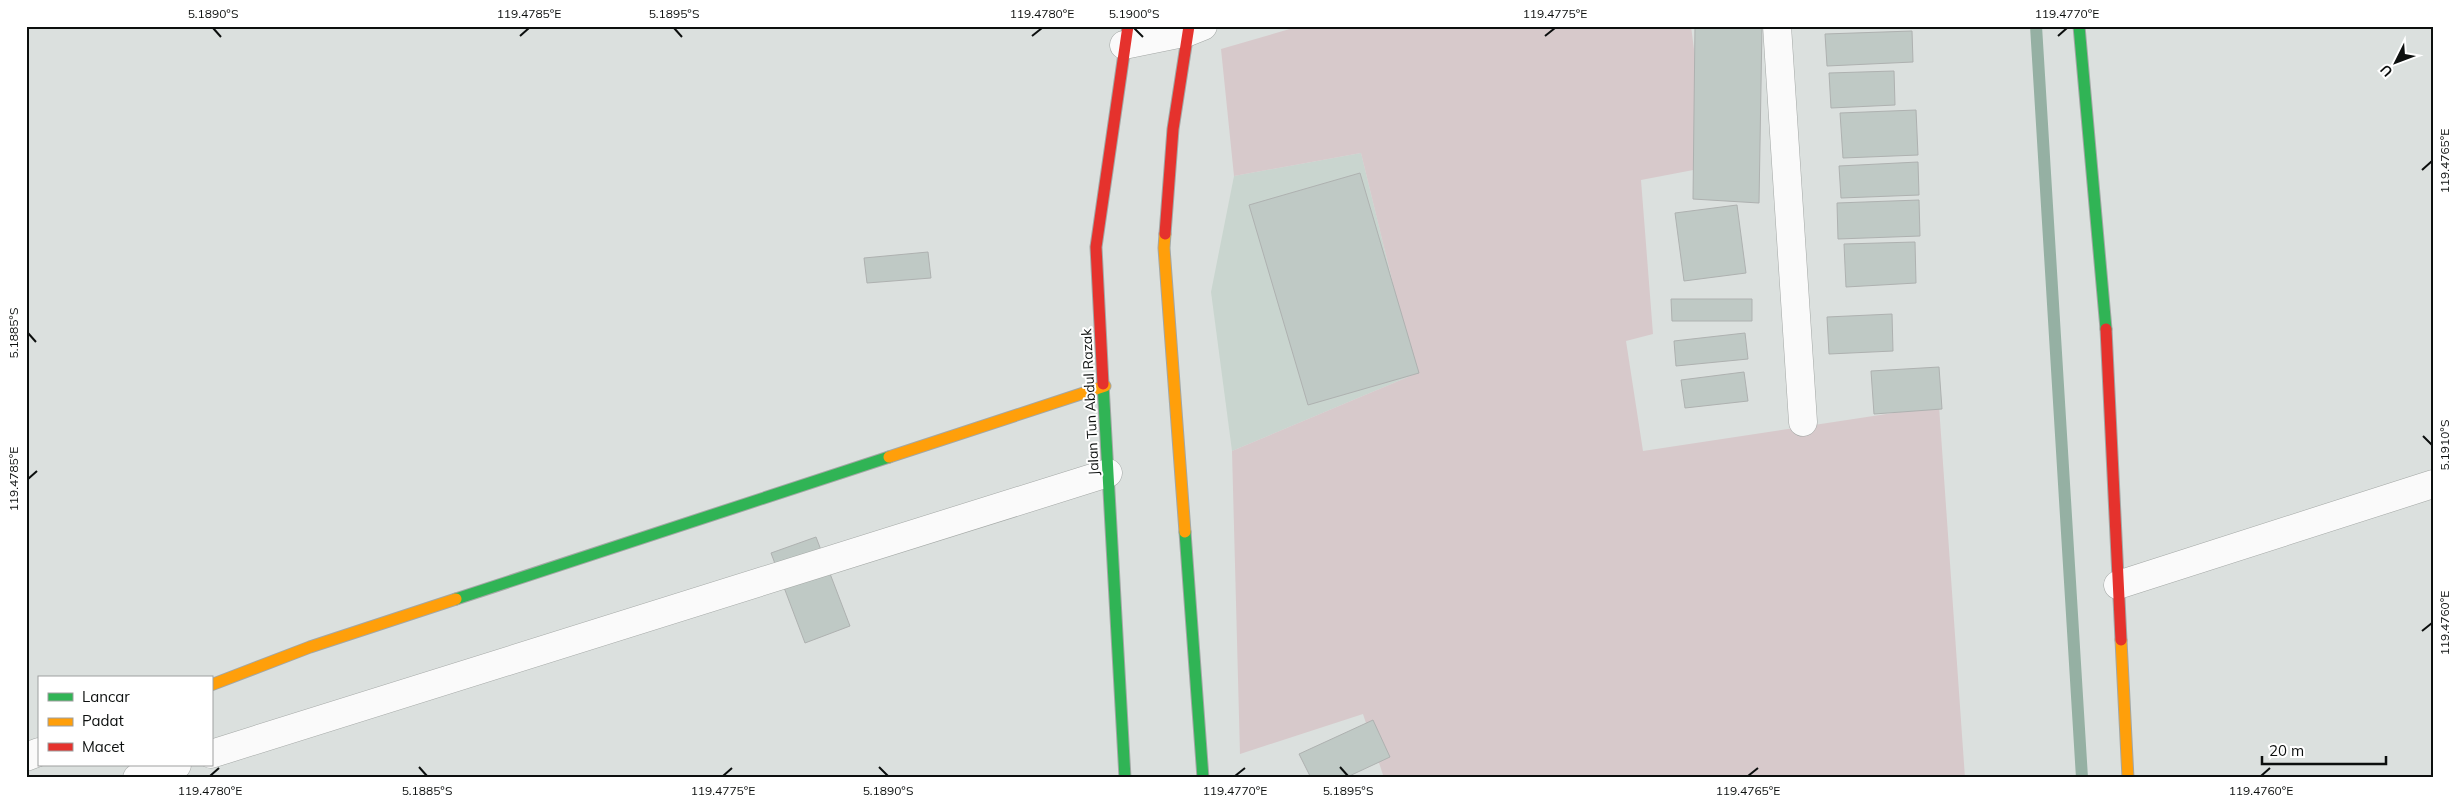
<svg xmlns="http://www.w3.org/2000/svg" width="2459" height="804" font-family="Mulish,sans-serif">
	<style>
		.built { fill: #c9d5cf }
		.green { fill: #d7c9cb }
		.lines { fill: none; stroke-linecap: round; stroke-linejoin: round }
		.stream { stroke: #95b0a3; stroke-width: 12 }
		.building { fill: #bfc9c5; stroke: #aeb1b0 }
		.street-casing { stroke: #a3a7a5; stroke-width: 29 }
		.fast-casing { stroke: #a3a7a5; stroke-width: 13 }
		.slow-casing { stroke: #a3a7a5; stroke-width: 13 }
		.jam-casing { stroke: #a3a7a5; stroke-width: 13 }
		.street { stroke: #fafafa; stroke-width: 28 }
		.fast { stroke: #30b455; stroke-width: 11 }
		.slow { stroke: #ff9f0a; stroke-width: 11 }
		.jam { stroke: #e5322d; stroke-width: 11 }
		.ticks { fill: none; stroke: #0c0f0e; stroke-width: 2 }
		.labels { text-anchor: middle; stroke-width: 4; stroke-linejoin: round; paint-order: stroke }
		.street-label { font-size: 14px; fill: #0c0f0e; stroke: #fff }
		.neatline { fill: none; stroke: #0c0f0e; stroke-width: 2 }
		.ticks-label { font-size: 12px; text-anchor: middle; fill: #0c0f0e }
	</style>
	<rect width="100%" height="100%" fill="#dbe0de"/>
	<path class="built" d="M 1361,153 L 1415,374 L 1232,451 L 1211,292 L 1234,176 Z"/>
	<path class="green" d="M 1300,26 L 1691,26 L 1709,167 L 1641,180 L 1653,334 L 1626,341 L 1643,451 L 1939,406 L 1965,778 L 1384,778 L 1363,714 L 1240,754 L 1232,451 L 1415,374 L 1361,153 L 1234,176 L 1221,49 Z"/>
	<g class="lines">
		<path class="stream" d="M 2036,26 L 2082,778"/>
	</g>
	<path class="building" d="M 1695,26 L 1762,26 L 1759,203 L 1693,199 Z
		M 1912,31 L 1913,62 L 1827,66 L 1825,34 Z
		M 1894,71 L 1895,105 L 1831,108 L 1829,73 Z
		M 1916,110 L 1918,155 L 1843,158 L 1840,113 Z
		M 1918,162 L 1919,195 L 1841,198 L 1839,166 Z
		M 1360,173 L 1419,373 L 1308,405 L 1249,205 Z
		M 1919,200 L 1920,236 L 1838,239 L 1837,203 Z
		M 1737,205 L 1746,273 L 1684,281 L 1675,213 Z
		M 1915,242 L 1916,283 L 1846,287 L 1844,244 Z
		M 928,252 L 931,278 L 867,283 L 864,258 Z
		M 1671,299 L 1752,299 L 1752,321 L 1672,321 Z
		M 1892,314 L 1893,351 L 1829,354 L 1827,317 Z
		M 1745,333 L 1748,359 L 1676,366 L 1674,341 Z
		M 1939,367 L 1942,409 L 1874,414 L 1871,371 Z
		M 1744,372 L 1748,401 L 1685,408 L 1681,380 Z
		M 816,537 L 850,626 L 805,643 L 771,553 Z
		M 1373,720 L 1390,757 L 1345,778 L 1311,778 L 1299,754 Z"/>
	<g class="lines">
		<defs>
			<path id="street" d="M 1777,26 L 1803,422
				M 1124,45 L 1188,32 L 1203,26
				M 2118,585 L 2433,484
				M 211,754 L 1108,473
				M 26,757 L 39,752
				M 137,778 L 177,765"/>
			<path id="fast" d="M 2079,26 L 2106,329
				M 1103,384 L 1125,778
				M 1185,532 L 1203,778
				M 456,599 L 889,457"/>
			<path id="slow" d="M 1165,234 L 1164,248 L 1185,532
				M 889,457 L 1105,386
				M 2121,640 L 2128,778
				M 211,685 L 310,647 L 456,599"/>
			<path id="jam" d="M 1165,234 L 1173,129 L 1189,26
				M 2106,329 L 2121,640
				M 1103,384 L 1096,247 L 1128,26"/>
		</defs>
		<use href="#street" class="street-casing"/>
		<use href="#fast" class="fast-casing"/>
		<use href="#slow" class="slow-casing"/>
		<use href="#jam" class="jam-casing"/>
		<use href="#street" class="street"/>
		<use href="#fast" class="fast"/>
		<use href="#slow" class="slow"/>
		<use href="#jam" class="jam"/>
	</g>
	<path class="ticks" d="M 213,28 L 221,37M 674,28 L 682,37M 1134,28 L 1143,37M 520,36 L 529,28M 1032,36 L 1042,28M 1545,36 L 1555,28M 2058,36 L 2067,28M 2422,170 L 2432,161M 28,333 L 36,342M 2423,436 L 2432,445M 28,479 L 37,471M 2422,631 L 2432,623M 419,767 L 427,776M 879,767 L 888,776M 1340,767 L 1348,776M 210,776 L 219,768M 723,776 L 732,768M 1235,776 L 1245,768M 1748,776 L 1758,768M 2261,776 L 2270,768"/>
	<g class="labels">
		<g class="street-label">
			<text transform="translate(1090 402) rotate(-93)" y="5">Jalan Tun Abdul Razak</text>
		</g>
	</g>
	<rect width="2459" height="804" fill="none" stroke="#ffffff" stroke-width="55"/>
	<rect x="38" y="676" width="175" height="90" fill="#ffffff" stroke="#9e9f9f"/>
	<rect x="48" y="693" width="25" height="8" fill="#30b455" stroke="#9e9f9f"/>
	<text x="82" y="702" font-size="15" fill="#0c0f0e">Lancar</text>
	<rect x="48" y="718" width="25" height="8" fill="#ff9f0a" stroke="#9e9f9f"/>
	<text x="82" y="726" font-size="15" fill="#0c0f0e">Padat</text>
	<rect x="48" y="743" width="25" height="8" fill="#e5322d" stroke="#9e9f9f"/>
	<text x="82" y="752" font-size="15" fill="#0c0f0e">Macet</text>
	<g transform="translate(2396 62) rotate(228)" stroke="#ffffff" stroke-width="4" paint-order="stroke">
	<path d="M0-4L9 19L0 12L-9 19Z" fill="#0c0f0e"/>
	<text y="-8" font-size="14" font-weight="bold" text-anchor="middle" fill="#0c0f0e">U</text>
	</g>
	<path d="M2262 756v8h124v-8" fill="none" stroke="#0c0f0e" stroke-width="2.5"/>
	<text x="2269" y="756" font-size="15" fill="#0c0f0e" stroke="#ffffff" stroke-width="4" paint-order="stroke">20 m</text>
	<rect x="28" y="28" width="2404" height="748" class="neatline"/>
	<g class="ticks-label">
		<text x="213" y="18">5.1890°S</text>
		<text x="529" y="18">119.4785°E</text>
		<text x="674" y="18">5.1895°S</text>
		<text x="1042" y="18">119.4780°E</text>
		<text x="1134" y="18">5.1900°S</text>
		<text x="1555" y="18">119.4775°E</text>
		<text x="2067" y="18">119.4770°E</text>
		<text transform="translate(2445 161) rotate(-90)" y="4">119.4765°E</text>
		<text transform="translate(14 333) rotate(-90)" y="4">5.1885°S</text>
		<text transform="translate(2445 445) rotate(-90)" y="4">5.1910°S</text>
		<text transform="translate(14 479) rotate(-90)" y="4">119.4785°E</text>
		<text transform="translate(2445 623) rotate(-90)" y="4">119.4760°E</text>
		<text x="210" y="795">119.4780°E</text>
		<text x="427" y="795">5.1885°S</text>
		<text x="723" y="795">119.4775°E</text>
		<text x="888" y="795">5.1890°S</text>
		<text x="1235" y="795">119.4770°E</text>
		<text x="1348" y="795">5.1895°S</text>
		<text x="1748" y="795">119.4765°E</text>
		<text x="2261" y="795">119.4760°E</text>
	</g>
</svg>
